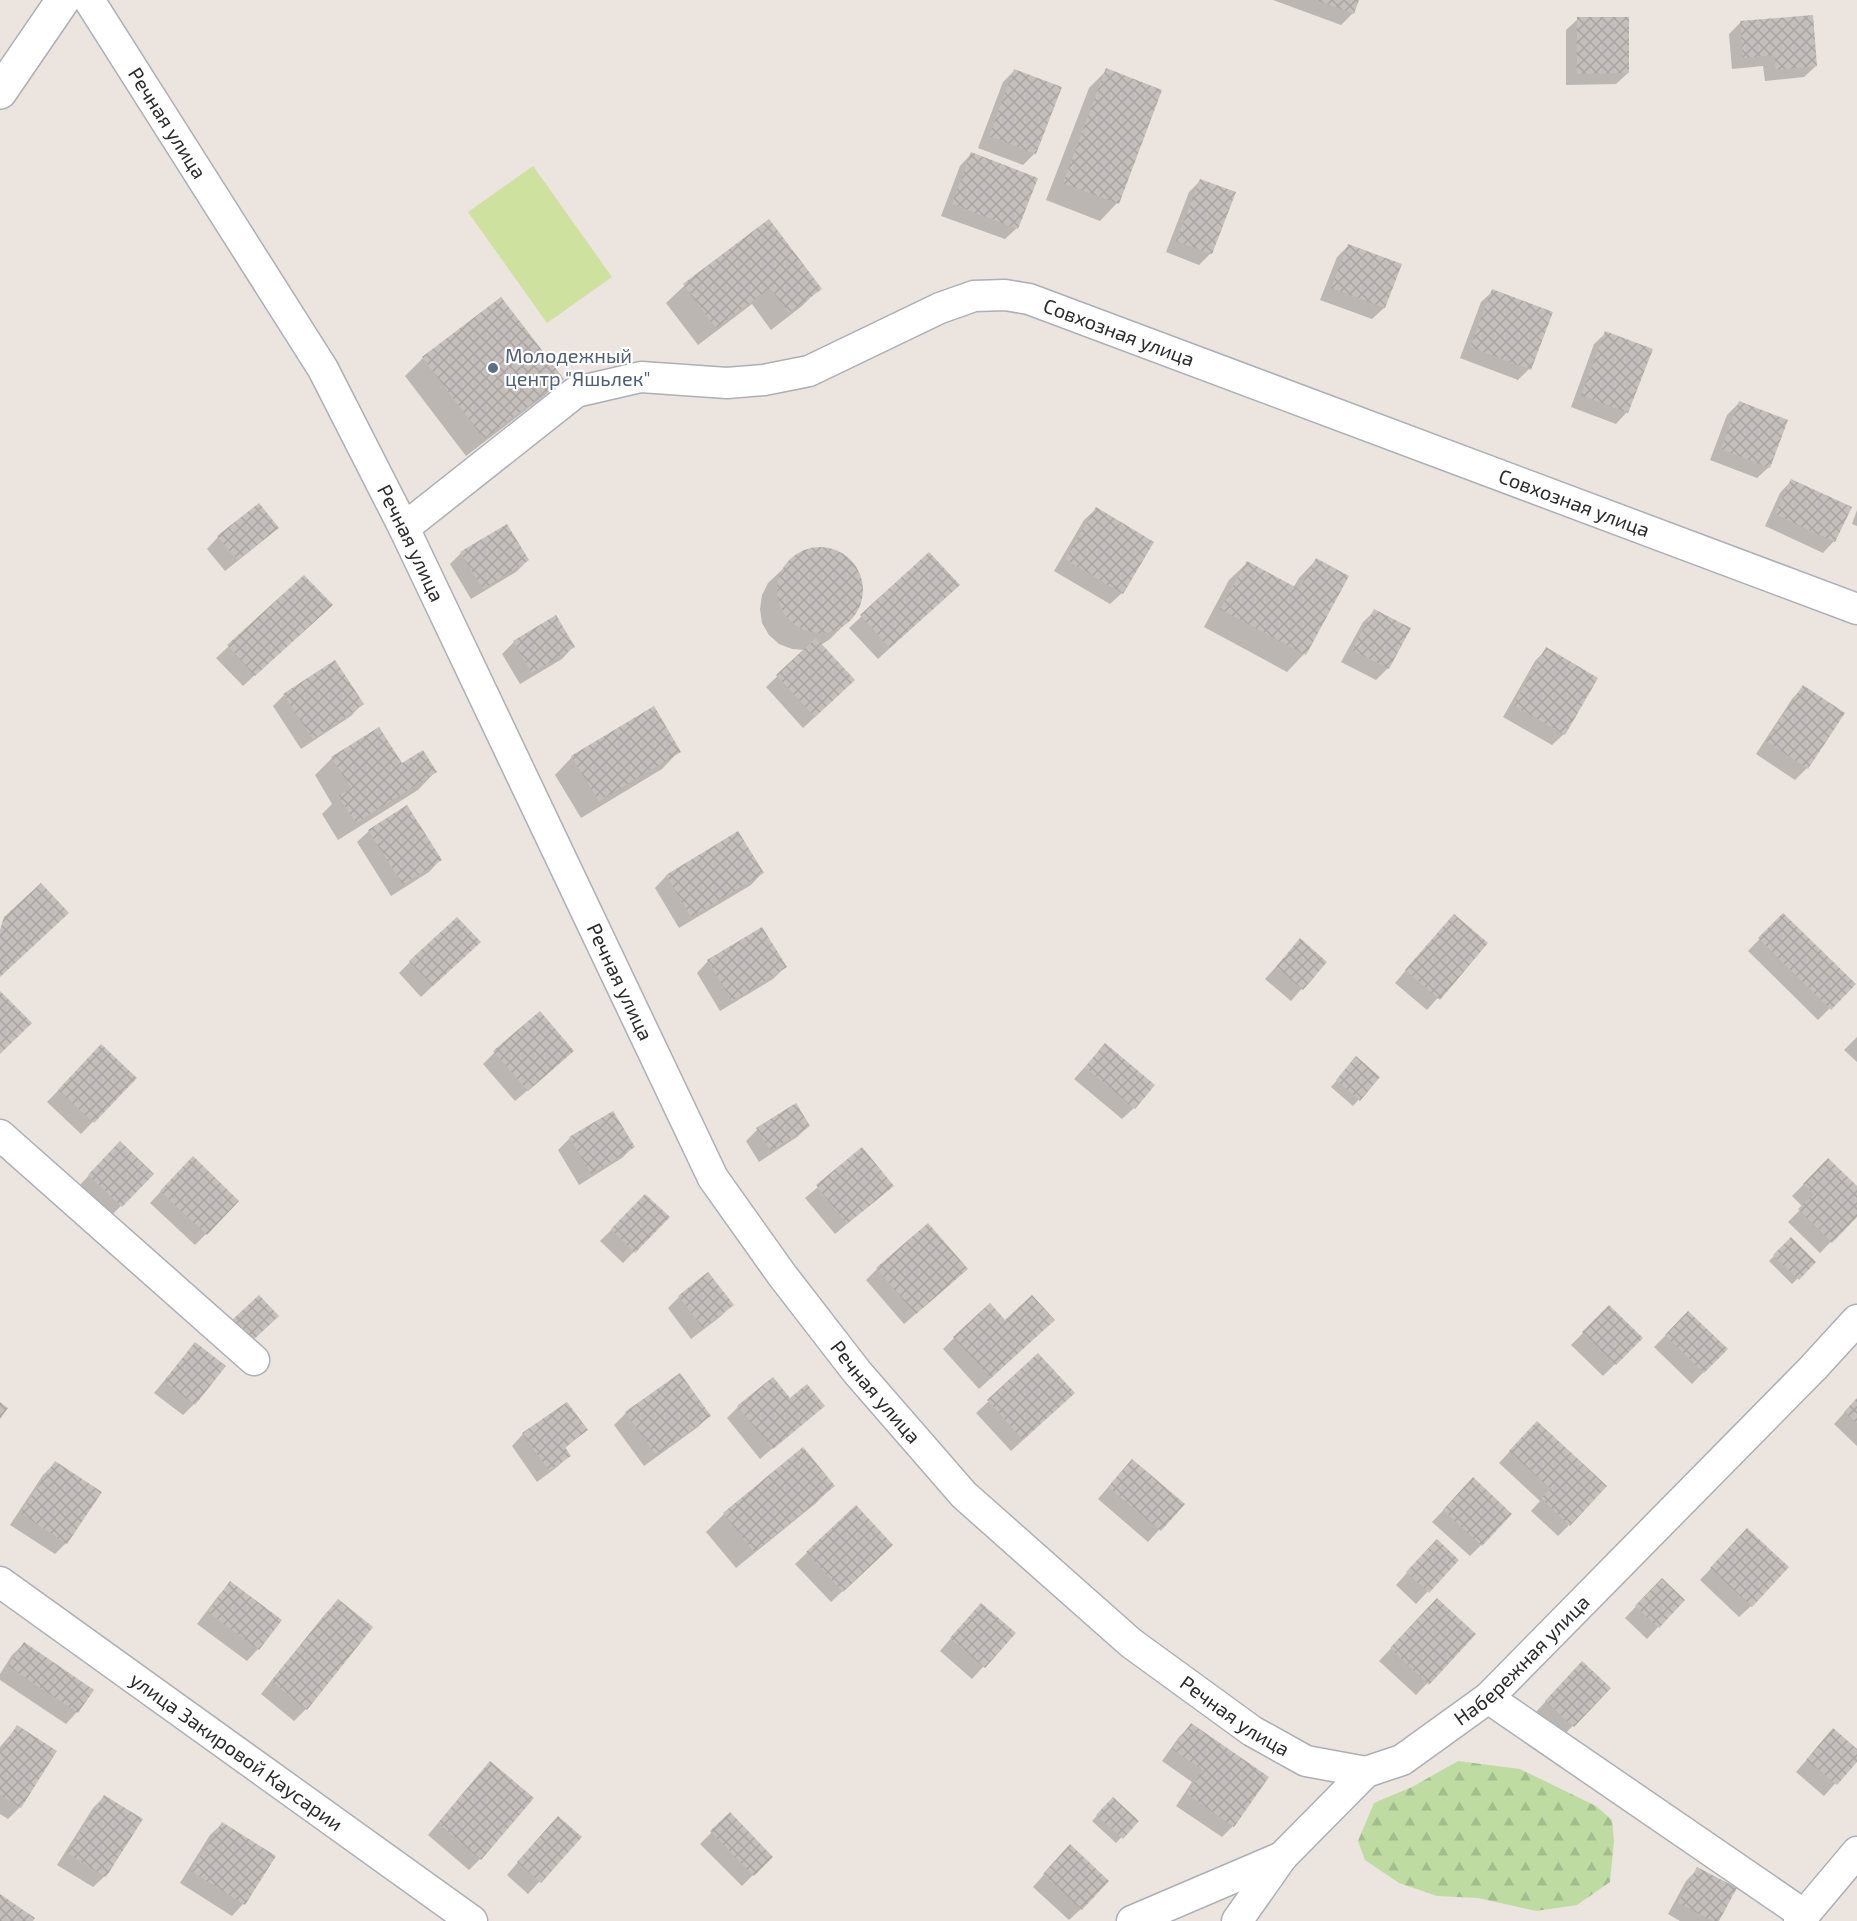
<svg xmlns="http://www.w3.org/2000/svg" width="1857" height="1921" font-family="'Exo 2',sans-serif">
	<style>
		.forest { fill: url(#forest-firs) }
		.pitch { fill: #cfe19f }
		.shadow { fill: #0003 }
		.building { fill: url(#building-cross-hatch) }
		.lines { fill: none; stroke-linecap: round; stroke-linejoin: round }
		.street-casing { stroke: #acafb6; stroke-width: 33 }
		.secondary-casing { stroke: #acafb6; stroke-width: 36 }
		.street { stroke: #fff; stroke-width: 30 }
		.secondary { stroke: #fff; stroke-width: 33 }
		.service-dot { fill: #5c6f8a; stroke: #fff; stroke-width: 2 }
		.labels { text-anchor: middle; stroke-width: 4.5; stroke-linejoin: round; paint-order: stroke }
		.street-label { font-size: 20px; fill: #2b2b2b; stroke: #fff }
		.service-label { font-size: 20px; fill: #4e5e75; stroke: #fff; text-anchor: start }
	</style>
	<defs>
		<pattern id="forest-firs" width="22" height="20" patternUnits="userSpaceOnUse" patternTransform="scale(1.5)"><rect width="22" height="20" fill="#bedca2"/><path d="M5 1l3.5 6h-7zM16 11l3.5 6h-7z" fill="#a3bd8c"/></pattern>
		<pattern id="building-cross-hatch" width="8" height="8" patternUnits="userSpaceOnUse" patternTransform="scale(1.5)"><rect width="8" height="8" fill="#c4bfbb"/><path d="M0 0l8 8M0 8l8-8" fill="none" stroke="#a9a4a1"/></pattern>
	</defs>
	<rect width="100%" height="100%" fill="#ebe4df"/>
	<path class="forest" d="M 1458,1761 L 1520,1769 L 1596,1806 L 1612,1820 L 1614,1841 L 1610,1882 L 1577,1905 L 1536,1911 L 1478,1898 L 1437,1896 L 1399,1883 L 1365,1860 L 1358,1841 L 1374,1803 L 1412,1787 Z"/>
	<path class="pitch" d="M 533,166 L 612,277 L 547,323 L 468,212 Z"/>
	<path class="shadow" d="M 1273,0 L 1357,0 L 1352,14 L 1341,25 Z
		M 1578,19 L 1628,73 L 1616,84 L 1566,85 L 1566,30 Z
		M 1741,22 L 1816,66 L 1804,77 L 1765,81 L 1763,66 L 1732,69 L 1729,34 Z
		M 1015,70 L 1035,153 L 1023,165 L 978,148 L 1003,82 Z
		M 1107,70 L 1117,203 L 1100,221 L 1046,200 L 1089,88 Z
		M 971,154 L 1017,228 L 1005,239 L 941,216 L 960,166 Z
		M 1201,180 L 1211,253 L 1199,265 L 1166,252 L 1189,192 Z
		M 769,221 L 820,288 L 802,306 L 771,330 L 752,304 L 698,345 L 666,303 L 684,286 Z
		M 1349,245 L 1400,265 L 1384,308 L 1372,319 L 1320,300 L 1337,257 Z
		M 1493,291 L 1529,369 L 1518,380 L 1460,358 L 1481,302 Z
		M 500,299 L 562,379 L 544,396 L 466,456 L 405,376 L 423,358 Z
		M 1606,333 L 1627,412 L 1616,424 L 1571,407 L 1594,344 Z
		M 1739,403 L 1769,467 L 1757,478 L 1710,460 L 1727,415 Z
		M 1791,481 L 1834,541 L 1823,553 L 1765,526 L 1780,493 Z
		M 1096,509 L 1122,593 L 1110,604 L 1054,571 L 1084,520 Z
		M 1857,510 L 1857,526 L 1852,524 Z
		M 277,528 L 265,539 L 225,571 L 207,549 L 218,537 Z
		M 824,548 L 837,552 L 848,560 L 857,570 L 861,583 L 861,597 L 857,609 L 849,620 L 830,639 L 821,645 L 842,692 L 803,728 L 766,687 L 805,650 L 792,649 L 779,644 L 769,635 L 762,623 L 760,609 L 762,595 L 768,583 L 787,565 L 797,555 L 810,550 Z
		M 461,553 L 528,560 L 516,572 L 471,599 L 450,564 Z
		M 929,554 L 946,596 L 878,659 L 849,628 Z
		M 1316,560 L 1304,654 L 1287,672 L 1204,627 L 1229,580 L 1247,563 L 1293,588 L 1299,578 Z
		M 304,577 L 319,616 L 243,686 L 216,658 Z
		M 1375,611 L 1409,629 L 1387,669 L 1376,680 L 1341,662 L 1363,622 Z
		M 555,617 L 573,647 L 562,659 L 520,684 L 502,654 L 514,642 Z
		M 1547,649 L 1564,734 L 1552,745 L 1503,717 L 1535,661 Z
		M 1803,687 L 1843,714 L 1807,768 L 1795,780 L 1756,754 L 1792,699 Z
		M 284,695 L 362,704 L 351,716 L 301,749 L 273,706 Z
		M 679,751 L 662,769 L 581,818 L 555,775 L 572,757 Z
		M 332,758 L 402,765 L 435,772 L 418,790 L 338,840 L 322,814 L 332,804 L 315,775 Z
		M 369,831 L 440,860 L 429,872 L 391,896 L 357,842 Z
		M 738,833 L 762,873 L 751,885 L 679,928 L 655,888 L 666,876 Z
		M 1783,915 L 1854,984 L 1818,1020 L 1748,951 Z
		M 1442,928 L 1486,943 L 1427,1010 L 1395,983 Z
		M 1300,940 L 1325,962 L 1291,1001 L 1265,979 Z
		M 467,953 L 421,997 L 399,973 L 410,962 Z
		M 708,961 L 785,967 L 773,979 L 720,1011 L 697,973 Z
		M 1857,1037 L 1857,1062 L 1844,1050 Z
		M 1105,1045 L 1134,1108 L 1122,1119 L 1074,1079 Z
		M 495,1052 L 561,1062 L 515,1101 L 483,1064 Z
		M 90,1058 L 135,1078 L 81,1134 L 47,1102 Z
		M 1351,1064 L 1378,1077 L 1353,1106 L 1331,1087 Z
		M 613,1113 L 633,1147 L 622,1158 L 579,1185 L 558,1150 L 570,1138 Z
		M 809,1126 L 797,1137 L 759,1162 L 746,1141 L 757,1130 Z
		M 862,1150 L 892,1186 L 835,1234 L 805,1198 Z
		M 108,1155 L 152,1174 L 110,1217 L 78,1187 Z
		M 1828,1160 L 1857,1188 L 1857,1215 L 1820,1253 L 1788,1222 L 1803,1207 L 1792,1196 Z
		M 181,1170 L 206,1234 L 195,1245 L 150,1203 Z
		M 646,1196 L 668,1217 L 623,1263 L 600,1241 Z
		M 1791,1239 L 1814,1262 L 1792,1284 L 1769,1261 Z
		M 877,1269 L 954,1281 L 904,1324 L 866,1280 Z
		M 679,1297 L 732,1305 L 720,1317 L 691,1339 L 668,1308 Z
		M 1609,1307 L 1641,1338 L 1603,1376 L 1571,1345 Z
		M 1688,1313 L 1726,1349 L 1692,1384 L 1654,1347 Z
		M 1005,1322 L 1042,1331 L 979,1389 L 943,1349 L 954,1338 Z
		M 195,1344 L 194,1404 L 183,1415 L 154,1393 Z
		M 1038,1355 L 1061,1405 L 1011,1451 L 976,1413 Z
		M 680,1375 L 709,1416 L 698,1427 L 644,1466 L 614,1425 L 626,1413 Z
		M 1857,1399 L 1857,1446 L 1834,1424 Z
		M 790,1400 L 823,1406 L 760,1459 L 727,1418 L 738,1407 Z
		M 586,1430 L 564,1449 L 569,1456 L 557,1467 L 537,1482 L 512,1446 L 523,1434 Z
		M 1526,1434 L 1569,1525 L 1558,1536 L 1531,1511 L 1540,1501 L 1499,1463 Z
		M 803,1450 L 833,1486 L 815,1504 L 736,1568 L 706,1532 L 724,1514 Z
		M 55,1463 L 66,1543 L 55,1554 L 10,1525 L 43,1475 Z
		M 1121,1472 L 1183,1504 L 1148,1542 L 1098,1499 Z
		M 1462,1491 L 1481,1545 L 1470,1556 L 1432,1522 Z
		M 856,1507 L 880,1556 L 831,1602 L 795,1564 Z
		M 1736,1542 L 1751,1606 L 1739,1617 L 1700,1580 Z
		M 1425,1553 L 1457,1560 L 1416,1604 L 1396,1585 Z
		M 230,1583 L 258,1649 L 247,1661 L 197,1624 L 219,1595 Z
		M 1650,1592 L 1658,1627 L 1647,1639 L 1625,1618 Z
		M 338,1601 L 306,1709 L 294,1721 L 261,1694 L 326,1613 Z
		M 1426,1612 L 1474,1634 L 1416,1695 L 1379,1661 Z
		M 970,1616 L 1014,1633 L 972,1679 L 940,1651 Z
		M 24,1644 L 92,1690 L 77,1712 L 66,1724 L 0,1680 L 0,1674 L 12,1655 Z
		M 1571,1674 L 1609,1688 L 1561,1738 L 1535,1713 Z
		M 1191,1725 L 1233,1826 L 1222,1837 L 1176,1806 L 1192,1782 L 1162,1761 L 1179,1737 Z
		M 17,1727 L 55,1752 L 20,1807 L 8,1819 L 0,1814 L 0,1747 Z
		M 1822,1742 L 1857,1751 L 1857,1759 L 1824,1796 L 1796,1772 Z
		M 479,1775 L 480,1859 L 469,1870 L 428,1835 Z
		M 104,1797 L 105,1876 L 93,1887 L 57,1865 L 93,1808 Z
		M 1113,1799 L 1137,1821 L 1116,1843 L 1092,1821 Z
		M 730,1814 L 771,1857 L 742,1886 L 700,1844 Z
		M 222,1824 L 274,1856 L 243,1904 L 232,1916 L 180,1883 L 210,1835 Z
		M 547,1829 L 580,1837 L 528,1894 L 507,1875 Z
		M 1059,1858 L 1081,1909 L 1069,1920 L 1033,1887 Z
		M 1698,1869 L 1718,1921 L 1680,1921 L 1668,1914 L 1686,1881 Z"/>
	<path class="building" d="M 1316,0 L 1359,0 L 1354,14 Z
		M 1813,15 L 1817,66 L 1776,70 L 1774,55 L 1743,58 L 1740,21 Z
		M 1577,17 L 1629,17 L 1629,73 L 1577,74 Z
		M 1106,68 L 1162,90 L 1119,204 L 1063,183 Z
		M 1014,69 L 1062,87 L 1036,154 L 989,136 Z
		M 971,152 L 1038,178 L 1018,229 L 952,204 Z
		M 1200,179 L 1236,192 L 1212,254 L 1176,241 Z
		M 769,219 L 822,289 L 789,313 L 770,288 L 716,328 L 683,284 Z
		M 1348,244 L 1402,264 L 1385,308 L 1331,288 Z
		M 1492,289 L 1553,312 L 1531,370 L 1470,347 Z
		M 501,297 L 564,379 L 484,439 L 422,357 Z
		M 1605,331 L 1653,349 L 1628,413 L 1581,395 Z
		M 1739,401 L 1788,420 L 1770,468 L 1721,449 Z
		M 1791,479 L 1852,507 L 1835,542 L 1775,514 Z
		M 259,503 L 279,528 L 237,560 L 217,536 Z
		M 1096,507 L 1154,542 L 1123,594 L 1065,559 Z
		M 507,524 L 529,560 L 483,589 L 460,552 Z
		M777 590a43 43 0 1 1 86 0a43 43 0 1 1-86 0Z
		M 929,552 L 960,585 L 890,648 L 860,615 Z
		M 1316,558 L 1349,576 L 1306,655 L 1220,609 L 1247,561 L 1299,589 Z
		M 304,575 L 333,605 L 255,676 L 227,645 Z
		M 1374,609 L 1411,628 L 1389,669 L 1352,650 Z
		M 556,615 L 575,647 L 532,673 L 513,641 Z
		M 816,638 L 855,680 L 815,717 L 776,675 Z
		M 1546,647 L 1598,678 L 1565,735 L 1513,705 Z
		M 335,660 L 364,704 L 313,739 L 283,694 Z
		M 1803,685 L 1845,713 L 1808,769 L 1766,741 Z
		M 654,706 L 681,752 L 599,801 L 571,756 Z
		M 379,727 L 402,763 L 423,750 L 437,772 L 356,823 L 338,796 L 351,788 L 331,757 Z
		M 407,805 L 442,860 L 403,885 L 368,830 Z
		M 738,831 L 764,873 L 691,917 L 666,875 Z
		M 41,883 L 69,913 L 0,977 L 0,930 L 4,917 Z
		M 1783,913 L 1856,984 L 1831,1010 L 1758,938 Z
		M 1454,914 L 1488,943 L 1440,1000 L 1405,970 Z
		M 457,917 L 481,942 L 433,986 L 409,961 Z
		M 762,927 L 787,967 L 732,1001 L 707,960 Z
		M 1300,938 L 1327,962 L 1303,990 L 1276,967 Z
		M 0,991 L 32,1023 L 0,1054 Z
		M 540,1011 L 574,1051 L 528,1091 L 493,1051 Z
		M 1105,1043 L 1155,1085 L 1135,1109 L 1085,1067 Z
		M 101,1044 L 137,1078 L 94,1123 L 58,1090 Z
		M 1356,1056 L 1380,1077 L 1360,1101 L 1336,1080 Z
		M 796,1103 L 810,1126 L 771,1151 L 756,1128 Z
		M 613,1111 L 635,1147 L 591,1174 L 569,1137 Z
		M 120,1141 L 154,1174 L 122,1207 L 88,1175 Z
		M 862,1147 L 894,1186 L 847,1224 L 816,1185 Z
		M 193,1156 L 239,1201 L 207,1235 L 160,1191 Z
		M 1828,1158 L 1857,1186 L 1857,1217 L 1832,1243 L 1798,1209 L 1814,1194 L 1803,1184 Z
		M 645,1194 L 670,1217 L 635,1253 L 611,1229 Z
		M 928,1223 L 968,1269 L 916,1314 L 876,1268 Z
		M 1791,1237 L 1816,1262 L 1799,1280 L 1773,1255 Z
		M 708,1272 L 734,1305 L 703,1328 L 678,1296 Z
		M 259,1295 L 279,1316 L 252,1341 L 232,1320 Z
		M 1032,1295 L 1055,1320 L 991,1378 L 953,1337 L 990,1303 L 1005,1320 Z
		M 1609,1305 L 1643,1338 L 1616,1365 L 1582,1332 Z
		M 1688,1311 L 1728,1349 L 1704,1373 L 1665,1335 Z
		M 195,1342 L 226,1366 L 195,1405 L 164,1381 Z
		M 1038,1353 L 1075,1393 L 1023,1440 L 987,1400 Z
		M 680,1373 L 711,1416 L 656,1455 L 625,1412 Z
		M 773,1377 L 790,1398 L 807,1384 L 825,1406 L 773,1449 L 737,1406 Z
		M 1857,1398 L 1857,1424 L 1844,1412 Z
		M 0,1402 L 8,1408 L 0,1419 Z
		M 567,1402 L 588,1430 L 565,1447 L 571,1456 L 549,1471 L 522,1433 Z
		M 1537,1421 L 1607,1486 L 1570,1526 L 1541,1498 L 1551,1489 L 1509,1451 Z
		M 803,1447 L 835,1486 L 754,1552 L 723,1513 Z
		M 1132,1459 L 1185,1504 L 1161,1531 L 1108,1487 Z
		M 55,1461 L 102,1492 L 67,1544 L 20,1513 Z
		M 1473,1477 L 1512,1514 L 1482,1546 L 1443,1510 Z
		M 856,1505 L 893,1545 L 843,1592 L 806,1552 Z
		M 1747,1528 L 1789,1567 L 1752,1607 L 1710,1568 Z
		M 1437,1539 L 1459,1560 L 1429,1593 L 1406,1572 Z
		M 1662,1578 L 1685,1600 L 1659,1628 L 1635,1606 Z
		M 230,1581 L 282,1620 L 259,1650 L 208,1612 Z
		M 1437,1598 L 1476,1634 L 1429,1685 L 1390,1648 Z
		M 338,1599 L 373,1627 L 307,1710 L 271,1681 Z
		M 981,1603 L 1016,1633 L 985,1668 L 950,1638 Z
		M 24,1642 L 94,1690 L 78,1713 L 8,1666 Z
		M 1582,1661 L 1611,1688 L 1574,1727 L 1545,1701 Z
		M 1191,1723 L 1269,1777 L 1234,1827 L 1187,1794 L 1203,1770 L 1172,1749 Z
		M 17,1725 L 57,1751 L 21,1808 L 0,1795 L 0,1752 Z
		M 1833,1728 L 1857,1749 L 1857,1762 L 1837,1785 L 1806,1760 Z
		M 490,1761 L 534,1798 L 481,1860 L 438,1823 Z
		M 104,1795 L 143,1819 L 106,1877 L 67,1853 Z
		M 1113,1797 L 1139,1821 L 1123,1839 L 1096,1815 Z
		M 730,1812 L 773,1857 L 754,1876 L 710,1831 Z
		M 558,1816 L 582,1837 L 541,1883 L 517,1862 Z
		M 222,1822 L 276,1856 L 245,1905 L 191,1871 Z
		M 1070,1844 L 1109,1881 L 1082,1910 L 1043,1874 Z
		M 1697,1867 L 1737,1888 L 1719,1921 L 1713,1921 L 1678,1903 Z
		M 0,1894 L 35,1918 L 33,1921 L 0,1921 Z"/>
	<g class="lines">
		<defs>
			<g id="street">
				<path id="s1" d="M 89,0 L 323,369 L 404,528 L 713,1178 L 782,1275 L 857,1372 L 964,1495 L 1131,1643 L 1252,1731 L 1306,1761 L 1366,1772"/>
				<path id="s2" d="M 404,528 L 576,392 L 641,377 L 727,383 L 764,380 L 809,371 L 940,308 L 974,296 L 1005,295 L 1029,299 L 1857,609"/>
				<path d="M 0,1135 L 254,1360"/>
				<path id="s3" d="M 0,1582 L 472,1921"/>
				<path d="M 1488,1698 L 1803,1914"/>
				<path id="s4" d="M 1132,1921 L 1282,1857 L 1366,1772 L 1402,1760 L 1488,1698 L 1813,1368 L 1857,1320"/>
				<path d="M 1237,1921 L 1282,1857"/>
				<path d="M 1799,1921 L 1857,1852"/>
			</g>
			<path id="secondary" d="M 0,92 L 63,0"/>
		</defs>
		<use href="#street" class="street-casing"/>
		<use href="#secondary" class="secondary-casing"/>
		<use href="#street" class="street"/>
		<use href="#secondary" class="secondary"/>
	</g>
	<circle class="service-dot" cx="493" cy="368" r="6"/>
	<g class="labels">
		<g class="street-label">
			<text dy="7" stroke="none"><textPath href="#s1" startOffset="146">Речная улица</textPath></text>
			<text dy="7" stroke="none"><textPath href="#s2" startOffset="788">Совхозная улица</textPath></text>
			<text dy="7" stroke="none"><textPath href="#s2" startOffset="1274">Совхозная улица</textPath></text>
			<text dy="7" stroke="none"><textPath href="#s1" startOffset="632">Речная улица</textPath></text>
			<text dy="7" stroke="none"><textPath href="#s1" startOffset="1118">Речная улица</textPath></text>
			<text dy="7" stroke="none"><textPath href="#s1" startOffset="1604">Речная улица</textPath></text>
			<text dy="7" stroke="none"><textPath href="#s4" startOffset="477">Набережная улица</textPath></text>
			<text dy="7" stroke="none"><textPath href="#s1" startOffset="2090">Речная улица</textPath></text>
			<text dy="7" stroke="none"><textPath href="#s3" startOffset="291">улица Закировой Каусарии</textPath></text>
		</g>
		<g class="service-label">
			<text x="505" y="363">Молодежный<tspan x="505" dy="23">центр "Яшьлек"</tspan></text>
		</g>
	</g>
</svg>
